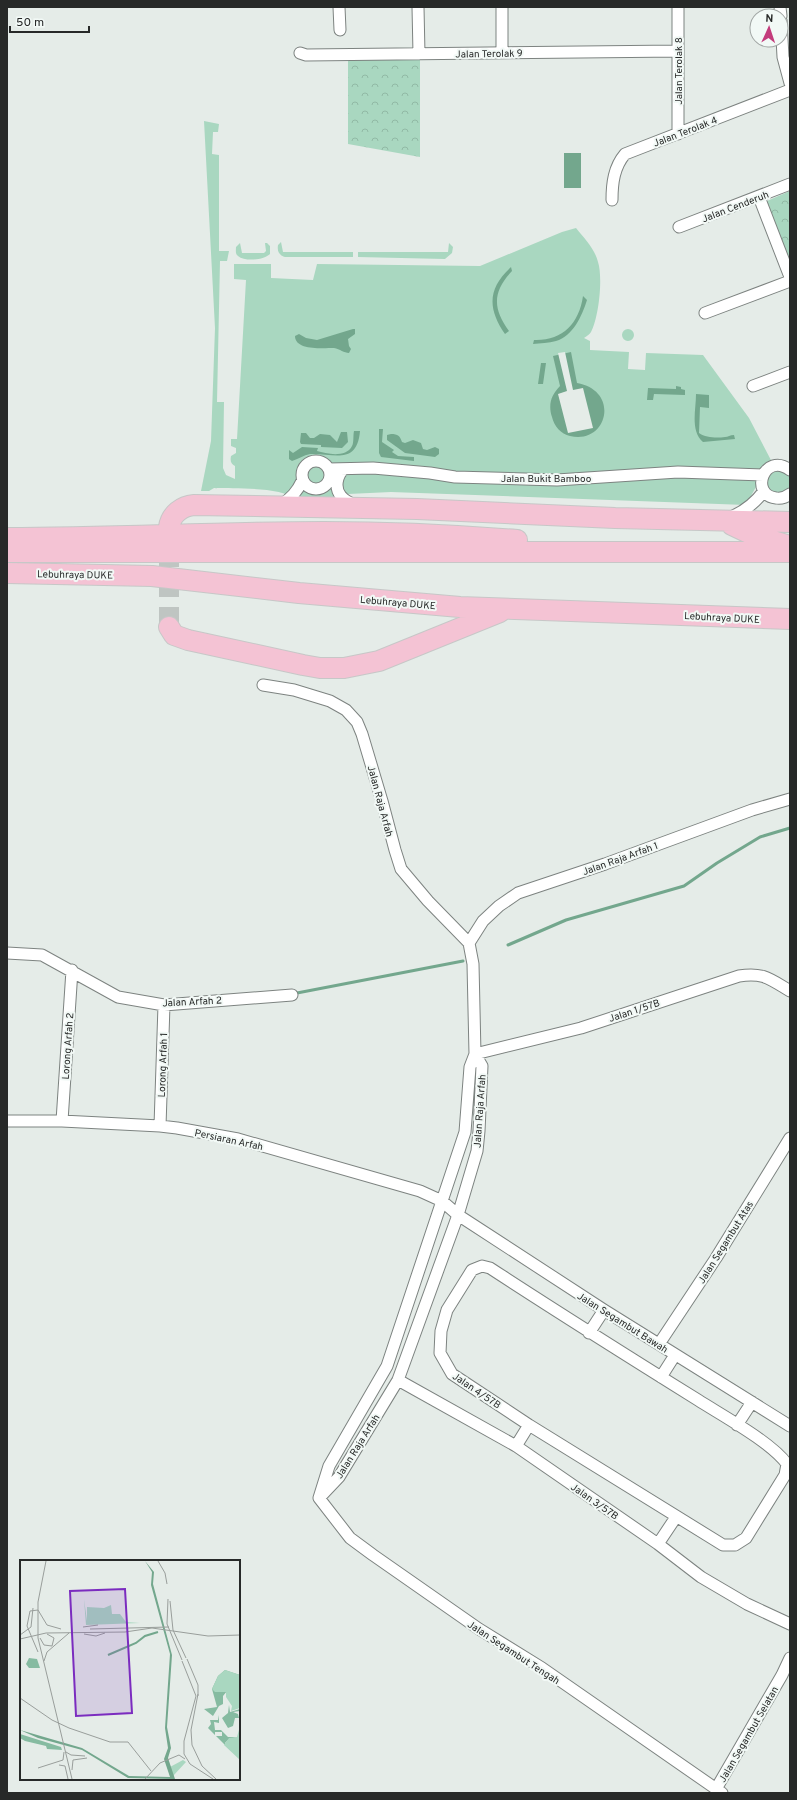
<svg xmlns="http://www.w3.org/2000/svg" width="797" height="1800" font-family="Overpass,sans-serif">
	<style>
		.green { fill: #a9d7c0 }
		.park { fill: url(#park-crowns) }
		.water { fill: #73a78d }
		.pier { fill: #e5ece8 }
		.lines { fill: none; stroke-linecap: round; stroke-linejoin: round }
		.stream { stroke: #73a78d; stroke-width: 3 }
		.highway-tunnel { stroke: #bfc5c2; stroke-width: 20; stroke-dasharray: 20 10; stroke-linecap: butt }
		.street-casing { stroke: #7d8380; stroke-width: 13 }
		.highway-casing { stroke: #c7c7c7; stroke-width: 22 }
		.street { stroke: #fff; stroke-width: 11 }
		.highway { stroke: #f4c3d4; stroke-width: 20 }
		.labels { text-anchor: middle; stroke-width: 4; stroke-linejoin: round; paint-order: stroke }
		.street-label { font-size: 10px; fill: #272928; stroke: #f2f9f6 }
		.inset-river { fill: none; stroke: #73a78d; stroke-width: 2 }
		.inset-road { fill: none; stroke: #999e9b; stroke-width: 1 }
		.view { fill: #7b2cbf; fill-opacity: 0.15; stroke: #7b2cbf; stroke-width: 2 }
		.inset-edge { fill: none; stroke: #272928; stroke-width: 2 }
	</style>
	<defs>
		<pattern id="park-crowns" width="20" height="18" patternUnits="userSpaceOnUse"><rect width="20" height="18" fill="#a9d7c0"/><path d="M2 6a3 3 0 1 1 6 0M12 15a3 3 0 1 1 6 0" fill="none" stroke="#91b9a5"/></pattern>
	</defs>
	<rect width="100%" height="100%" fill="#e5ece8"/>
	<path class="green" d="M 204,121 L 219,124 L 218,132 L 213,132 L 212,154 L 219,155 L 219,251 L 229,251 L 227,261 L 220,261 L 217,402 L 224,402 L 223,468 L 226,475 L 235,479 L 235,466 C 231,464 230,461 231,456 L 236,453 L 236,448 L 231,446 L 231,439 L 237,439 L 246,280 L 234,279 L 234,264 L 271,264 L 271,278 L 313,280 L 317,264 L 480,266 L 562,232 L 576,228 C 584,238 595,249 598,262 C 603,277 599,317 591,332 C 590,334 587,336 584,338 L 590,341 L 590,350 L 629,352 L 628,369 L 645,370 L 646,353 L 703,355 L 749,418 L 773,464 L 762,476 L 746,505 L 391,492 L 348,494 L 333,492 L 343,502 L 296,500 C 282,486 235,489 214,488 L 209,491 L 201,491 L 211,441 L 215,328 Z
		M 281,242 L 283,252 L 353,252 L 353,257 L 285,257 C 279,255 277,252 278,245 Z
		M 240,243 L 242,253 L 264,253 L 266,251 L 265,243 L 267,243 L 270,246 L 270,254 C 264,260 245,262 238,256 C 235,254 236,250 236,247 Z
		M 449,243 L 453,247 L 452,253 L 445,259 L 358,257 L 358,252 L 448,252 Z
		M622 335a6 6 0 1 1 12 0a6 6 0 1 1-12 0Z
		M767 482a12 12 0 1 1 24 0a12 12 0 1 1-24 0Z"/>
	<path class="park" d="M 420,58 L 420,157 L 348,144 L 348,60 Z
		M 790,191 L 790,263 L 767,201 Z"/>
	<path class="water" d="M 564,153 L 581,153 L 581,188 L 564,188 Z
		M 511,267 L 512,271 C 493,291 492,308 509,331 L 505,334 C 487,308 488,288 511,267 Z
		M 583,296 L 587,300 C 582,316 573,336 556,341 C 549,343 540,343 533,344 L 534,340 C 562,341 579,324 583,296 Z
		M 353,329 L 355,329 L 355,334 L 348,339 L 349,346 L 351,349 L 349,353 C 344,353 340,349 334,348 C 324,348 295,351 295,336 L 299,334 L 306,338 L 317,340 Z
		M 571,352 L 577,383 C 621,391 607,445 570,436 C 561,434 554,426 552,417 C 548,405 551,395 560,386 L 553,356 Z
		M 541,363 L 546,363 L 543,384 L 538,384 Z
		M 676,386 L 681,387 L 681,389 L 685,390 L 685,395 L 654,394 L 653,400 L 647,400 L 648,388 L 676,389 Z
		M 696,394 L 709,395 L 709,408 L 700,407 L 699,433 C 706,438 717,438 725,437 C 728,437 730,435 734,435 L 735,439 L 703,442 C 690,431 696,410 696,394 Z
		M 379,429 L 383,429 L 382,442 L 394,450 L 392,452 L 398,456 L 414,457 L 414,461 L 381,457 L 379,453 Z
		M 354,431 L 360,431 C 357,466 333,453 310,454 C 304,455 298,459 292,461 L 289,459 L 289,450 L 293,453 L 302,447 L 318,448 L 317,451 C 327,454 346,458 352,446 C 354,443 353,435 354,431 Z
		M 341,432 L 347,432 L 348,442 L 342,448 L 321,447 L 321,445 L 301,444 L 300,442 L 301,433 L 306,433 L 310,438 L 314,438 L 320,434 L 330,435 L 337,442 Z
		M 391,434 C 398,434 400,436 402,442 L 405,443 L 413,440 L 421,443 L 423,449 L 427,450 L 435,447 L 439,449 L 439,454 L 435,457 L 405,453 L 387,440 L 387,435 Z"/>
	<path class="pier" d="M 565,352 L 573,390 L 583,388 L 593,428 L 568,433 L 558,394 L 567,391 L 558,353 Z"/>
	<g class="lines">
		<path class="stream" d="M 508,945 L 566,920 L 684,886 L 717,863 L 760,837 L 790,828
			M 297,993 L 463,961"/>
		<path class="highway-tunnel" d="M 169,627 L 169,535"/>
		<defs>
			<path id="street" d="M 339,7 L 340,30
				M 418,7 L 419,54
				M 502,7 L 502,53
				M 678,7 L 678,134
				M 780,7 L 781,16
				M 781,20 L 783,57 L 790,83
				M 300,53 L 306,55 L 678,51
				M 759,197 L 790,277
				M 612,200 C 612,183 614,167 625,154 L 790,90
				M 679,227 L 790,184
				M 705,313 L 790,281
				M 753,386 L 790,372
				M302 475a14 14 0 1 1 28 0a14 14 0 1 1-28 0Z
				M 329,469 L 373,468 L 430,473 L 455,477 L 557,480 L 678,472 L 763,475
				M 344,469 C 337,475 334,488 341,496 C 344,500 350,503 355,505
				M 790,470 C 764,451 749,495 776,498 C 781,499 786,497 790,494
				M 281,505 C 291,498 297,492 302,481
				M 731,517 C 745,511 755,503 764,491
				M 263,685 L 294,690 L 330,701 L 346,710 L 357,722 L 362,734 L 382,801 L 395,850 L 401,869 L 428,901 L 469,943 L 473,964 L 475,1054 L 470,1067 L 465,1132 L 387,1366 L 329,1466 L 319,1498
				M 469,943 L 483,921 L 499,906 L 518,893 L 605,864 L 752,810 L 790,799
				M 7,953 L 42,955 L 118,997 L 164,1005 L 292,995
				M 475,1054 L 581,1028 L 739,976 C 763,972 770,979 790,991
				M 7,1121 L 62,1121 L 160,1126 L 177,1128 L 238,1139 L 420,1191 L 442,1201 L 458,1215 L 604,1310 L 790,1426
				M 62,1121 L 72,970
				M 160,1126 L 164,1005
				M 482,1266 L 490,1268 C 559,1313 629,1357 698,1400 C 723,1416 771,1442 787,1464 L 785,1475 L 746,1538 L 735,1545 L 723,1545 L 529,1425 L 452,1374 L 440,1353 L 441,1331 L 447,1310 L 472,1270 Z
				M 589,1333 L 604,1310
				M 659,1344 L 716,1258 L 790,1138
				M 661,1377 L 675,1355
				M 398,1380 L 516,1446 L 658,1544 L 701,1577 L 747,1604 L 790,1624
				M 737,1425 L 752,1402
				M 516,1446 L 529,1425
				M 321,1496 L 339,1477 L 398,1380 L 458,1215 L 477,1151 L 479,1131 L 482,1066 L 475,1054
				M 319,1498 L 350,1538 L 373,1555 L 479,1629 L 542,1668 L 722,1793
				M 658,1544 L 676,1517
				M 716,1789 L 782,1675 L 790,1658"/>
			<path id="highway" d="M 732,525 L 753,535 L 790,546
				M 169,527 C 171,514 182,506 194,505 L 417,509 L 615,518 L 790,522
				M 7,538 C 113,538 218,532 324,532 C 388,532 453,535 517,540
				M 7,552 L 790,552
				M 7,573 L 152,576 L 299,593 L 460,607 L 790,619
				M 169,627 L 174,635 L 188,640 L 303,665 L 320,668 L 344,668 L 379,661 L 500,612"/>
		</defs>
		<use href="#street" class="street-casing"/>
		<use href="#highway" class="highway-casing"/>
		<use href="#street" class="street"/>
		<use href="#highway" class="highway"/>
	</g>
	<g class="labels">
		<g class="street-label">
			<text transform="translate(489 53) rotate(-1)" y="4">Jalan Terolak 9</text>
			<text transform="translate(678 71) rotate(-90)" y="4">Jalan Terolak 8</text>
			<text transform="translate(685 131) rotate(-21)" y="4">Jalan Terolak 4</text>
			<text transform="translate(735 206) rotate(-21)" y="4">Jalan Cenderuh</text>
			<text x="546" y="482">Jalan Bukit Bamboo</text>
			<text transform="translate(75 574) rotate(1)" y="4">Lebuhraya DUKE</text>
			<text transform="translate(398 602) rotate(5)" y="4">Lebuhraya DUKE</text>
			<text transform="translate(722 617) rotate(3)" y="4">Lebuhraya DUKE</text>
			<text transform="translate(381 801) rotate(75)" y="4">Jalan Raja Arfah</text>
			<text transform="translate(620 858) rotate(-20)" y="4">Jalan Raja Arfah 1</text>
			<text transform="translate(192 1001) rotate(-3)" y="4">Jalan Arfah 2</text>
			<text transform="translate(634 1010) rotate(-18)" y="4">Jalan 1/57B</text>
			<text transform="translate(67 1046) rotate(-86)" y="4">Lorong Arfah 2</text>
			<text transform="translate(162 1065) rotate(-88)" y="4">Lorong Arfah 1</text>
			<text transform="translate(479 1111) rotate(-86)" y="4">Jalan Raja Arfah</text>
			<text transform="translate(229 1139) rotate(12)" y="4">Persiaran Arfah</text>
			<text transform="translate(725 1242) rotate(-58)" y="4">Jalan Segambut Atas</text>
			<text transform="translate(623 1322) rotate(32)" y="4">Jalan Segambut Bawah</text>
			<text transform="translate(477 1390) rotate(34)" y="4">Jalan 4/57B</text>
			<text transform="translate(357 1446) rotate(-58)" y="4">Jalan Raja Arfah</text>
			<text transform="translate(595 1501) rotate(35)" y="4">Jalan 3/57B</text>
			<text transform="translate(514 1652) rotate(33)" y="4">Jalan Segambut Tengah</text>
			<text transform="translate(748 1734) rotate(-60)" y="4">Jalan Segambut Selatan</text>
		</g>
	</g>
	<g transform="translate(20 1560)">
		<rect width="220" height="220" fill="#e5ece8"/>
		<path d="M 64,39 L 67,61 L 67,47 L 84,48 L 91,45 L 92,54 L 100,54 L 106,62 L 120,63 L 66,65 Z" fill="#a9d7c0"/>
		<path d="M 9,98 L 17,99 L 20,108 L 9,108 L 6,104 ZM 205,110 L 220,115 L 203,136 L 203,144 L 199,146 L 193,156 L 184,149 L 197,147 L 192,129 L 198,116 ZM 209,145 L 210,152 L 220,149 L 220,151 L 213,152 L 218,154 L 219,158 L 215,158 L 213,166 L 208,168 L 202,158 L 208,153 ZM 199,155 L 199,163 L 194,162 L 195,170 L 201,170 L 208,177 L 217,177 L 209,179 L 205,183 L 212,192 L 196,176 L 202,176 L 202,172 L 195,172 L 195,175 L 188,168 L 191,164 L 190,160 L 198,160 ZM 0,174 L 41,187 L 42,190 L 27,189 L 26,186 L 5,181 L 0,178 Z" fill="#86bba1"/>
		<path d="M 163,200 L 166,202 L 153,216 L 150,207 Z" fill="#a9d7c0"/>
		<path d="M 205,110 L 220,115 L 220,148 L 211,151 L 212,146 L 206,137 L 206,132 L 195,132 L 192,129 L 198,116 ZM 220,166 L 220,200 L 204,185 L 209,178 L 217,177 Z" fill="#a9d7c0"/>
		<path d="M 125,1 L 134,12 L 133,24 L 152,95 L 147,167 L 151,188 L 148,198 L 155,219 L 108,218 L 62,190 L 18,178 L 0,170 L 62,188 L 109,216 L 150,217 L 144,199 L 148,188 L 145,168 L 150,94 L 131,25 L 132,12 Z" fill="#73a78d"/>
		<path class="inset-river" d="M 88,95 L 116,83 L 125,76 L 138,72"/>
		<path class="inset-road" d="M 26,1 L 18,42 L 18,78 L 52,219M 138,1 L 145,13 L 147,24M 148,39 L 147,64 L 162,100M 150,41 L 153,70 L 166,98M 63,67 L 78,65M 70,69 L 149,67M 64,74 L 76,76 L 85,73M 0,75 L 11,67 L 13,48M 20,78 L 24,85 L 32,86 L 34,78 L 27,74M 0,79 L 26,73 L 105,72 L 132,68 L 188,76 L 220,75M 18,92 L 7,66 L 10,51 L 18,50 L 27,65 L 41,69M 167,99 L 178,125 L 178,136M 24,101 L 27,92 L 49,73M 162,101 L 176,136 L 164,181 L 164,194 L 170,204 L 193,219M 178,134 L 171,170 L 172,185 L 182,206 L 196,219M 0,138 L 32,160 L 49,168 L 90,182 L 108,182 L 131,211M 46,192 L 51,195 L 65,196M 39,205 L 45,206 L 48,219M 18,208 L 43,200 L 44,192M 52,210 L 53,200 L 67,198M 125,219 L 140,203 L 159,195 L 165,199"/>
		<path class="view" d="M 105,29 L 112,153 L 56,156 L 50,31 Z"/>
		<rect width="220" height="220" class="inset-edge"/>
	</g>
	<rect width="797" height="1800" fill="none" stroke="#272928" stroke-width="16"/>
	<g transform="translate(769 28) rotate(3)"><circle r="19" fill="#f2f9f6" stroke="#a1a6a4"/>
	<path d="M0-3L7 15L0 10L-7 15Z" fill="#c33c7c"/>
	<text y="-6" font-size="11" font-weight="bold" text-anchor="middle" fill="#272928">N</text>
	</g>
	<path d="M10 26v6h79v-6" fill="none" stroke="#272928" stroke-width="2"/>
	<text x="16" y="26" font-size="12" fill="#272928" stroke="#f2f9f6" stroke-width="3" paint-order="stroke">50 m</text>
</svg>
